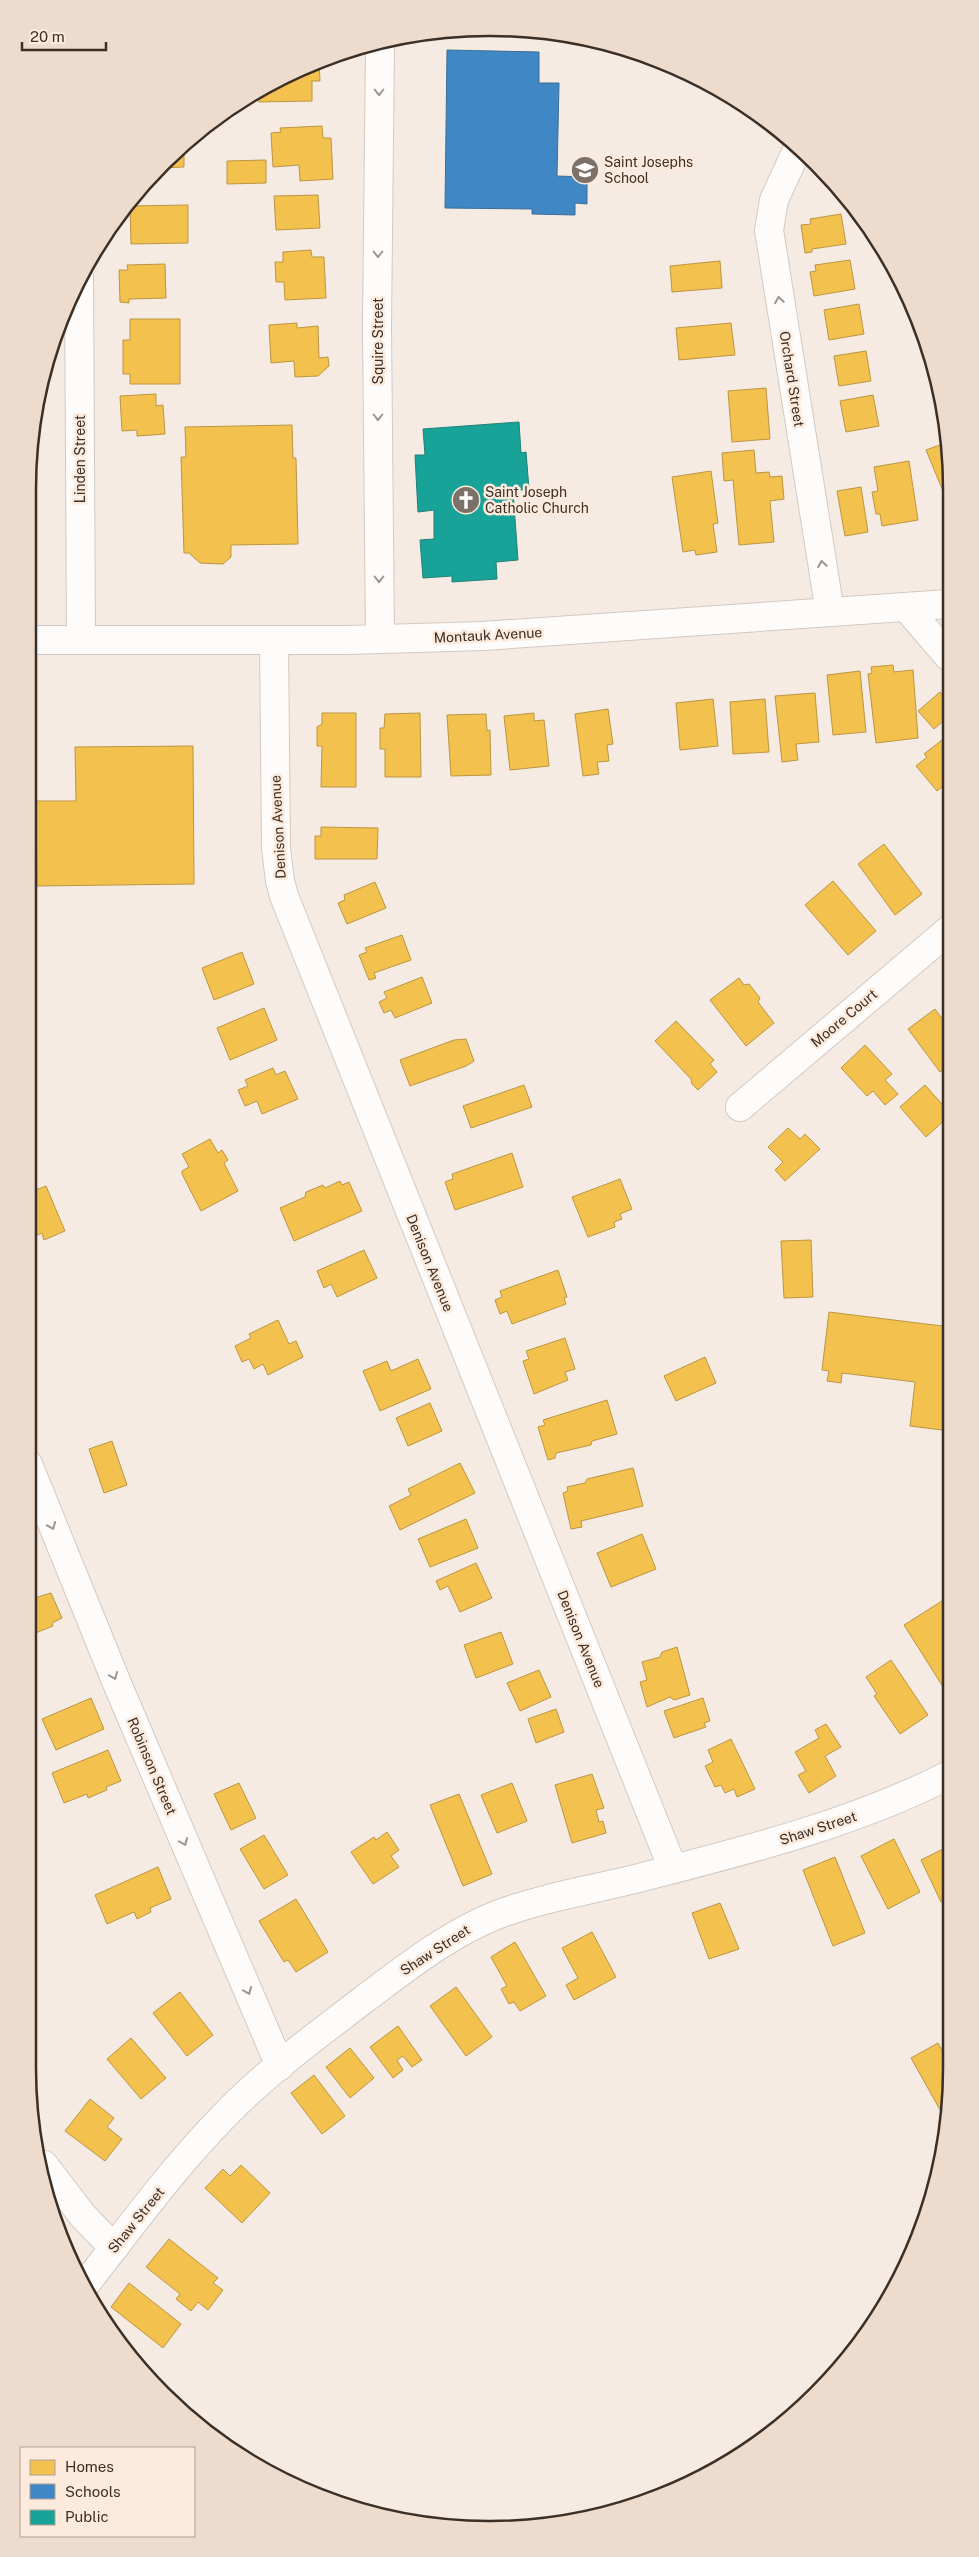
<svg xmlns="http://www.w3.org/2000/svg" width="979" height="2557" font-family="'Public Sans',sans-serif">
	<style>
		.homes { fill: #f2c14e; stroke: #bb9542 }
		.schools { fill: #3f88c5; stroke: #3e6d95 }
		.public { fill: #17a398; stroke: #228076 }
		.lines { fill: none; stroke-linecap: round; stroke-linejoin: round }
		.minor-casing { stroke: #d3c9c2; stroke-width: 30 }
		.tertiary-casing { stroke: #d3c9c2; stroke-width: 30 }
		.minor { stroke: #fefcfb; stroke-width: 28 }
		.tertiary { stroke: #fefcfb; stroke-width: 28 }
		.oneway { stroke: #9c9690 }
		.labels { text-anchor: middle; stroke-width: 5; stroke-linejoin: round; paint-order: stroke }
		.poi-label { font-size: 14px; fill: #3b2f26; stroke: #fceadc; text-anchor: start }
		.street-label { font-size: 14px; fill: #3b2f26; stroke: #fceadc }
		.rim { fill: none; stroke: #3b2f26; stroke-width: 2.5 }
	</style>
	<rect width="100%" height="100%" fill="#f5ebe3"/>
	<path class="homes" d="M 319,62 L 320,81 L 312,81 L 312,101 L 259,102 L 259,89 Z
		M 322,126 L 323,138 L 331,138 L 333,179 L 300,181 L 299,165 L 273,167 L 271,133 L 281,132 L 280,128 Z
		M 184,143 L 184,167 L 161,168 Z
		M 266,160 L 266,183 L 227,184 L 227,161 Z
		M 318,195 L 320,228 L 276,230 L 274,196 Z
		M 188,205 L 188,243 L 131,244 L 130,206 Z
		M 841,214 L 846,244 L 812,249 L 812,252 L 805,253 L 801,225 L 811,224 L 810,219 Z
		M 311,250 L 312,257 L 324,257 L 326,298 L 285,300 L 284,282 L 276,282 L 275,262 L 283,262 L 283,252 Z
		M 850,260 L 855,289 L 814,296 L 810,272 L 816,271 L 815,265 Z
		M 720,261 L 722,288 L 672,292 L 670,266 Z
		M 165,264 L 166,298 L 129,299 L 129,303 L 120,302 L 119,270 L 128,270 L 127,265 Z
		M 859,304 L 864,334 L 829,340 L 824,310 Z
		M 130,319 L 180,319 L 180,384 L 130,384 L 130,374 L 123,374 L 123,340 L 130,340 Z
		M 297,323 L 297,328 L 318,326 L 319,358 L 328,357 L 329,366 L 318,376 L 295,377 L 294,361 L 271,363 L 269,325 Z
		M 731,323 L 735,355 L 679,360 L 676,328 Z
		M 866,351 L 871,381 L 839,386 L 834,356 Z
		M 766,388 L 770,439 L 732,442 L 728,391 Z
		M 156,394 L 156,406 L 163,405 L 165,434 L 137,436 L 137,430 L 122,431 L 120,396 Z
		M 873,395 L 879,426 L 846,432 L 840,401 Z
		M 292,425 L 293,458 L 296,458 L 298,544 L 231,545 L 231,557 L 223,564 L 200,563 L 189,553 L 184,553 L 181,457 L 186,457 L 185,427 Z
		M 948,442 L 948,503 L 926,450 Z
		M 754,450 L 756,473 L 769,472 L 770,477 L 782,476 L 784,499 L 770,501 L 774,542 L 739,545 L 733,480 L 724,481 L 722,453 Z
		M 909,461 L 918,520 L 882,526 L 880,514 L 876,514 L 872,492 L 878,491 L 874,467 Z
		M 711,471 L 718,523 L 713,524 L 717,552 L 696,555 L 695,550 L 683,552 L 672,477 Z
		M 861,487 L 868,532 L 845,536 L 837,491 Z
		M 893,665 L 894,672 L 913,670 L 918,738 L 876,743 L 868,674 L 872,673 L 871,667 Z
		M 860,671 L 866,732 L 833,735 L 827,675 Z
		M 940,692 L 948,701 L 948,717 L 934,729 L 918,711 Z
		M 815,693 L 819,742 L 796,744 L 798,760 L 782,762 L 775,696 Z
		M 713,699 L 718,746 L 680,750 L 676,703 Z
		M 765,699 L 769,752 L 733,754 L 730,702 Z
		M 608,709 L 613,744 L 607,745 L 609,761 L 597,762 L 599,774 L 583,776 L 575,714 Z
		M 322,713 L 356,713 L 356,787 L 321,787 L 322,746 L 317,746 L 317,727 L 322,724 Z
		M 420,713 L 421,777 L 385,777 L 385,749 L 380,749 L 380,728 L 384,728 L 385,714 Z
		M 534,713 L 534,721 L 544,720 L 549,766 L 510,770 L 504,716 Z
		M 486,714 L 487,731 L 490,730 L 491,775 L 451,776 L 447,715 Z
		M 942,740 L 945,744 L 948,741 L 948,782 L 937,791 L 916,766 L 927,757 L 924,754 Z
		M 193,746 L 194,884 L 37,886 L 36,801 L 76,801 L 75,747 Z
		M 321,827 L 378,828 L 377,859 L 315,859 L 315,836 L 321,836 Z
		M 884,844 L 922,894 L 895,915 L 858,864 Z
		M 833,881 L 876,931 L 848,955 L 805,905 Z
		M 375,882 L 386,908 L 347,924 L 338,903 L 345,900 L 344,895 Z
		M 402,935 L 411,960 L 374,973 L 376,978 L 369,980 L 359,955 L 367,952 L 365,948 Z
		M 242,952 L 254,984 L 214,1000 L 202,968 Z
		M 422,977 L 432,1003 L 395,1018 L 391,1010 L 384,1013 L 379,1002 L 387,998 L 384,992 Z
		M 739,978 L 744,985 L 749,984 L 760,998 L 758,1002 L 774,1023 L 746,1046 L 710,1000 Z
		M 264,1008 L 277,1040 L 230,1060 L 217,1028 Z
		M 935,1009 L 949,1028 L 949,1065 L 940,1072 L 908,1029 Z
		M 676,1021 L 714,1060 L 710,1064 L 717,1072 L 698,1090 L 692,1084 L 691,1079 L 655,1041 Z
		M 466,1039 L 474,1061 L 466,1066 L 410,1086 L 400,1060 L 454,1040 Z
		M 865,1045 L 892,1074 L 885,1080 L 898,1094 L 885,1105 L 873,1091 L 867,1096 L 841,1068 Z
		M 273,1068 L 276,1075 L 285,1071 L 298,1099 L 262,1114 L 257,1101 L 245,1106 L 238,1090 L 248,1086 L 245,1080 Z
		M 524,1085 L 532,1107 L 471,1128 L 463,1106 Z
		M 925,1085 L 949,1112 L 949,1116 L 926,1137 L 900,1107 Z
		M 788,1128 L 800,1139 L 805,1134 L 820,1149 L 785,1181 L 775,1170 L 783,1162 L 768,1147 Z
		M 210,1139 L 218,1153 L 222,1150 L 228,1160 L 224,1163 L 238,1191 L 201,1211 L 182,1174 L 182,1171 L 189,1167 L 182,1154 Z
		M 512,1153 L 523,1187 L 455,1210 L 445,1182 L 453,1179 L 452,1174 Z
		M 620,1179 L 632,1209 L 620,1214 L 622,1219 L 614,1222 L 615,1227 L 588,1237 L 572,1197 Z
		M 340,1181 L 342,1185 L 349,1182 L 362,1211 L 294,1241 L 280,1208 L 305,1197 L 306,1192 L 323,1185 L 325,1188 Z
		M 46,1186 L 65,1231 L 44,1240 L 42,1233 L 28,1239 L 28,1193 Z
		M 811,1240 L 813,1297 L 784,1298 L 781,1241 Z
		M 364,1250 L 377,1278 L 337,1297 L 331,1284 L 324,1288 L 317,1271 Z
		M 558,1270 L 567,1297 L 564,1298 L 566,1304 L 512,1324 L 507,1311 L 500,1314 L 495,1300 L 502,1297 L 500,1291 Z
		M 829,1312 L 950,1327 L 950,1431 L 910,1426 L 915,1382 L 842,1373 L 841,1383 L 827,1381 L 829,1371 L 822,1370 Z
		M 278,1320 L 289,1344 L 296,1341 L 303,1357 L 268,1375 L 263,1364 L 254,1369 L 249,1359 L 242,1362 L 235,1346 L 251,1338 L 249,1334 Z
		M 565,1338 L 575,1369 L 565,1372 L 568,1380 L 534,1394 L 523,1361 L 529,1359 L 526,1351 Z
		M 705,1357 L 716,1383 L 676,1401 L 664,1376 Z
		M 418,1359 L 431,1389 L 380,1411 L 363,1371 L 387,1361 L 391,1371 Z
		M 607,1400 L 617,1434 L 592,1441 L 591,1445 L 556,1453 L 555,1458 L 548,1460 L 538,1427 L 545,1425 L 543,1420 Z
		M 430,1403 L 442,1431 L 408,1446 L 396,1418 Z
		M 112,1441 L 127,1485 L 104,1493 L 89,1449 Z
		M 460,1463 L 475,1493 L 400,1530 L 389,1506 L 411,1495 L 408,1489 Z
		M 633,1468 L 643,1506 L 581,1521 L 582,1527 L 571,1529 L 563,1493 L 568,1491 L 567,1487 L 585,1483 L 587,1479 Z
		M 466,1519 L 478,1548 L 430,1567 L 418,1539 Z
		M 642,1534 L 656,1569 L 611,1587 L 597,1553 Z
		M 476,1563 L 492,1598 L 460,1612 L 448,1586 L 440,1590 L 436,1581 Z
		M 51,1593 L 62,1618 L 52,1623 L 53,1626 L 28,1636 L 28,1600 Z
		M 950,1596 L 951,1687 L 945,1690 L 904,1625 Z
		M 501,1632 L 513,1664 L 476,1678 L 464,1645 Z
		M 677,1647 L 690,1695 L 674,1700 L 670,1697 L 647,1707 L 640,1682 L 647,1680 L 642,1662 L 660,1657 L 662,1652 Z
		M 891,1660 L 928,1715 L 900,1734 L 874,1696 L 877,1694 L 866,1677 Z
		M 539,1670 L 551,1697 L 520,1711 L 507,1683 Z
		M 91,1698 L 104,1729 L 56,1750 L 42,1719 Z
		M 703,1698 L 710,1721 L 704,1723 L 706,1727 L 674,1738 L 664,1711 Z
		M 556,1709 L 564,1732 L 536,1743 L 528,1719 Z
		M 826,1724 L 841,1747 L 825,1756 L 836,1776 L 809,1793 L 798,1775 L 806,1771 L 795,1752 L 819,1738 L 815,1730 Z
		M 731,1739 L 755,1789 L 737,1797 L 734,1789 L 725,1793 L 721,1785 L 715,1787 L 705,1766 L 713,1762 L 708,1750 Z
		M 108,1750 L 121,1781 L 106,1787 L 107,1790 L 88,1798 L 87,1794 L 64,1803 L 52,1773 Z
		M 592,1774 L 604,1808 L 596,1810 L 599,1822 L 603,1821 L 606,1833 L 572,1843 L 555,1785 Z
		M 239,1783 L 256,1818 L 231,1830 L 214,1794 Z
		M 512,1783 L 527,1821 L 497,1833 L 481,1795 Z
		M 459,1794 L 492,1874 L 463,1886 L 430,1805 Z
		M 387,1832 L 399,1850 L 391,1856 L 399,1867 L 373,1884 L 351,1852 L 374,1837 L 376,1840 Z
		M 264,1835 L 288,1875 L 264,1889 L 240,1849 Z
		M 894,1839 L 920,1892 L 888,1909 L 861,1856 Z
		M 951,1845 L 951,1897 L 941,1902 L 921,1860 Z
		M 835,1857 L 865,1933 L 833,1946 L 803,1870 Z
		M 158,1867 L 171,1899 L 150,1908 L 151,1912 L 137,1919 L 134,1912 L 107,1924 L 95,1895 Z
		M 296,1899 L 328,1952 L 296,1972 L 288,1960 L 284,1962 L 259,1921 Z
		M 720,1903 L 739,1949 L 709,1959 L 692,1913 Z
		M 592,1932 L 616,1977 L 574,2000 L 566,1985 L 578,1978 L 562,1948 Z
		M 515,1942 L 546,1996 L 520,2011 L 514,2002 L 509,2004 L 501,1989 L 507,1986 L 491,1957 Z
		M 456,1987 L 492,2037 L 466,2056 L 430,2006 Z
		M 180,1992 L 213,2035 L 187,2056 L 153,2013 Z
		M 28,1993 L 37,2007 L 28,2013 Z
		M 398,2026 L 422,2060 L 412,2067 L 403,2056 L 397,2060 L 403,2070 L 393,2078 L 370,2047 Z
		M 131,2038 L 166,2078 L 141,2099 L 107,2059 Z
		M 938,2043 L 951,2068 L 945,2113 L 943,2115 L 911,2058 Z
		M 350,2048 L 374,2078 L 350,2098 L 326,2067 Z
		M 314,2075 L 345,2116 L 322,2134 L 291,2093 Z
		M 90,2099 L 114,2118 L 107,2127 L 122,2139 L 105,2161 L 65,2131 Z
		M 241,2165 L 270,2193 L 242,2223 L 205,2188 L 223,2169 L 230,2176 Z
		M 169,2239 L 218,2278 L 213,2283 L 223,2290 L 208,2310 L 198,2302 L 191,2311 L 176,2299 L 180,2294 L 146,2267 Z
		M 129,2283 L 181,2324 L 163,2348 L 111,2307 Z
		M 647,2499 L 580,2521 L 566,2521 Z"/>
	<path class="schools" d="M 447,50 L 539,52 L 539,83 L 559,83 L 557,176 L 587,177 L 587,204 L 575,203 L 575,215 L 532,214 L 532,209 L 445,208 Z"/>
	<path class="public" d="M 519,422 L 521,453 L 526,452 L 529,489 L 513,491 L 518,560 L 496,562 L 497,579 L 452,582 L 452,576 L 423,578 L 420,540 L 434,539 L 434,510 L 418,512 L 415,455 L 425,455 L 423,429 Z"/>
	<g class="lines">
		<defs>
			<path id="minor" d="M 797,150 L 774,200 L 769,230 L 830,612
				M 79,278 L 81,640
				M 906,607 L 948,656
				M 380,639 L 377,327 L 380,43
				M 274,640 L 276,848 L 280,881 L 284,896 L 673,1869
				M 740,1107 L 949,930
				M 28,1464 L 116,1681 L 280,2066
				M 44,2165 L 83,2216 L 114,2248"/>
			<path id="tertiary" d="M 28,640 L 348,640 L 483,636 L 948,604
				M 84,2286 C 129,2229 172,2169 223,2117 C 265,2073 315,2037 363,2000 C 406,1968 448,1934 499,1914 C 542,1898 590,1890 635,1879 C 743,1851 851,1825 951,1774"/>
		</defs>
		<use href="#minor" class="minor-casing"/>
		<use href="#tertiary" class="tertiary-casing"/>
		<use href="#minor" class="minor"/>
		<use href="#tertiary" class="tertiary"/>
	</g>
	<defs><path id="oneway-chevron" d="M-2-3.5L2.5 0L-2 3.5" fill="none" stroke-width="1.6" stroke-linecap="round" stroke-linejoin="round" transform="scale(1.25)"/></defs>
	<g class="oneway">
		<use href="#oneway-chevron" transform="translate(379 92) rotate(90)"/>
		<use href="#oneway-chevron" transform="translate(378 254) rotate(90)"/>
		<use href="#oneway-chevron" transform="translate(779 300) rotate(-99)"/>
		<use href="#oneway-chevron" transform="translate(378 417) rotate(90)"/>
		<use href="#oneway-chevron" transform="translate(822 564) rotate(-99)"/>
		<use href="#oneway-chevron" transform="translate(379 579) rotate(90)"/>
		<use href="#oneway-chevron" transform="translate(52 1526) rotate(68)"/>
		<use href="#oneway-chevron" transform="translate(114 1676) rotate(68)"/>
		<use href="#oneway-chevron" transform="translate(184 1842) rotate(67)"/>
		<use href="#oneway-chevron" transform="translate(248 1991) rotate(67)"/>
	</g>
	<defs>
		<symbol id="school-disc" viewBox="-11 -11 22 22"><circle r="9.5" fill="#7c7168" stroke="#fceadc"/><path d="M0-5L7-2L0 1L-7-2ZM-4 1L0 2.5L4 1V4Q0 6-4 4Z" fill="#fff"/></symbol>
		<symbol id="church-disc" viewBox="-11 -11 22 22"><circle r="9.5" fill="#7c7168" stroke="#fceadc"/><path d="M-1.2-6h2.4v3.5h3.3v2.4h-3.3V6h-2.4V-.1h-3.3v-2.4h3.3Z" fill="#fff"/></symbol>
	</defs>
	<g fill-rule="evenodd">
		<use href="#school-disc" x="569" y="154" width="32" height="32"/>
		<use href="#church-disc" x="450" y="484" width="32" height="32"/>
	</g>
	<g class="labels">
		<g class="poi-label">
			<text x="604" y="167">Saint Josephs<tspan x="604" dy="16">School</tspan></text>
			<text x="485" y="497">Saint Joseph<tspan x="485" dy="16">Catholic Church</tspan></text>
		</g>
		<g class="street-label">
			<text transform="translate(378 341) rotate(-90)" y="5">Squire Street</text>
			<text transform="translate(792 379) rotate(81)" y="5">Orchard Street</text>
			<text transform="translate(80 459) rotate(-90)" y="5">Linden Street</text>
			<text transform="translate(488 635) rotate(-3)" y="5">Montauk Avenue</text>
			<text transform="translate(278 827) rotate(-93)" y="5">Denison Avenue</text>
			<text transform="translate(844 1018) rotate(-40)" y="5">Moore Court</text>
			<text transform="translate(430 1263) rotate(68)" y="5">Denison Avenue</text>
			<text transform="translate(581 1639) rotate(68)" y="5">Denison Avenue</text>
			<text transform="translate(152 1766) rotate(67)" y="5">Robinson Street</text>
			<text transform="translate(818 1828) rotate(-18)" y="5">Shaw Street</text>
			<text transform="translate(435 1950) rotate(-33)" y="5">Shaw Street</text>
			<text transform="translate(136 2220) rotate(-51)" y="5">Shaw Street</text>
		</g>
	</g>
	<path d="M0 0H979V2557H0ZM489 36H490A453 453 0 0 1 943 489V2068A453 453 0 0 1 490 2521H489A453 453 0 0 1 36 2068V489A453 453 0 0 1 489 36Z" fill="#eddbcd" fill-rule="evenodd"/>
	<path class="rim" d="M489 36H490A453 453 0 0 1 943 489V2068A453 453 0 0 1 490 2521H489A453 453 0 0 1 36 2068V489A453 453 0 0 1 489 36Z"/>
	<rect x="20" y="2447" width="175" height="90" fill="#fceadc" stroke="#af9f93"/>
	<rect x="30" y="2460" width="25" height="15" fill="#f2c14e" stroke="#af9f93"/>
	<text x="65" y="2472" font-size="15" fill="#3b2f26">Homes</text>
	<rect x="30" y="2484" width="25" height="15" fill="#3f88c5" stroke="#af9f93"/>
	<text x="65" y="2497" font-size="15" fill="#3b2f26">Schools</text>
	<rect x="30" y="2510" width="25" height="15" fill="#17a398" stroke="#af9f93"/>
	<text x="65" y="2522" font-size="15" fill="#3b2f26">Public</text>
	<path d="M22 42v8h84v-8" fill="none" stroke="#3b2f26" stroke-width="2.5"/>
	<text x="30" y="42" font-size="15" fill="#3b2f26" stroke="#fceadc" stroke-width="4" paint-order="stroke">20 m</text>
</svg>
